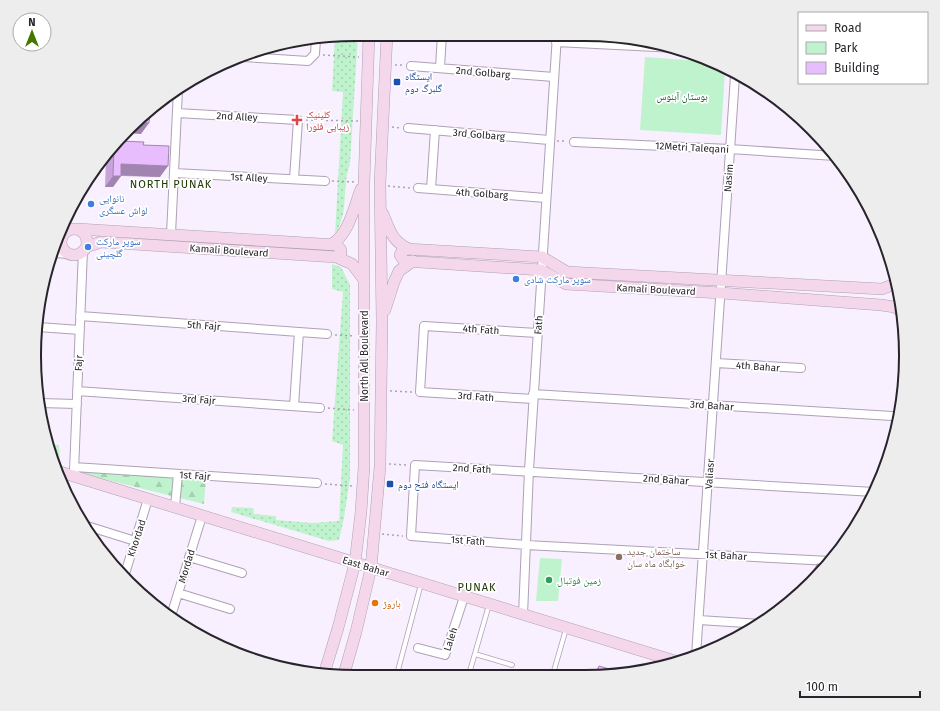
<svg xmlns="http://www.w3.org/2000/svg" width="940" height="711" font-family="'Fira Sans','Noto Naskh Arabic',sans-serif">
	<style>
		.forest { fill: url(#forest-firs) }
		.park { fill: #bff3cd }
		.garden { fill: url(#garden-dots) }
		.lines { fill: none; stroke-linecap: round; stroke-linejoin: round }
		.lane-casing { stroke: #afa0b6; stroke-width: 5.5 }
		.street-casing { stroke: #afa0b6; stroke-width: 10 }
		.secondary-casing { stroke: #afa0b6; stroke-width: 12 }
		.path { stroke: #aba3b0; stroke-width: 1.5; stroke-dasharray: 2 3; stroke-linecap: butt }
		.lane { stroke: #fff; stroke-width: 4 }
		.street { stroke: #fff; stroke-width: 8 }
		.secondary { stroke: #f4d7ea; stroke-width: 11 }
		.wall { fill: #c7a3da }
		.shaded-wall { fill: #a284b1 }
		.building { fill: #e7bdfd; stroke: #a284b1 }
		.transit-dot { fill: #1a4fb4; stroke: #fff; stroke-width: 1.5 }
		.health-dot { fill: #e0444e; stroke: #fff; stroke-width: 1.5 }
		.shop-dot { fill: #3f7fe0; stroke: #fff; stroke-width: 1.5 }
		.education-dot { fill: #8d6e63; stroke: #fff; stroke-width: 1.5 }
		.leisure-dot { fill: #2e9e5b; stroke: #fff; stroke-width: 1.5 }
		.food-dot { fill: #e8710a; stroke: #fff; stroke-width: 1.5 }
		.labels { text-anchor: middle; stroke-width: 3.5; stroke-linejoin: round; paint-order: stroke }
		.street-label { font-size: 10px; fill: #29242c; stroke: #fff }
		.transit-label { font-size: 10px; fill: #164399; stroke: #fff; text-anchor: start }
		.park-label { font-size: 10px; fill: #11532d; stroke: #fff }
		.health-label { font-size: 10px; fill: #be3a42; stroke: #fff; text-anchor: start }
		.shop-label { font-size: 10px; fill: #366cbe; stroke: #fff; text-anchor: start }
		.education-label { font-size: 10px; fill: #785e54; stroke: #fff; text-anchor: start }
		.leisure-label { font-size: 10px; fill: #27864d; stroke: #fff; text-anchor: start }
		.food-label { font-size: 10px; fill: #c56008; stroke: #fff; text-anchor: start }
		.neighbourhood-label { font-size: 11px; letter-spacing: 1px; fill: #203907; stroke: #fff }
		.rim { fill: none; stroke: #29242c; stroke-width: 2 }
	</style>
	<defs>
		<pattern id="forest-firs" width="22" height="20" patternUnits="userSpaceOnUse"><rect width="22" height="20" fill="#bff3cd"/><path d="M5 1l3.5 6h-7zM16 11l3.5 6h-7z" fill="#a4d0b0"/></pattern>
		<pattern id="garden-dots" width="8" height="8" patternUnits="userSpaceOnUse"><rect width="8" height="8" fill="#bff3cd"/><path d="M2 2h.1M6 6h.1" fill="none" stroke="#a4d0b0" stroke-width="1.8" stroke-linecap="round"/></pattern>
	</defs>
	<rect width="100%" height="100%" fill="#f9f0ff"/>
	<path class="forest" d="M 81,470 L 206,479 L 204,504 L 79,473 Z"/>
	<path class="park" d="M 645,57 L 703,61 L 725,71 L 721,135 L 640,130 Z
		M 48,444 L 59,445 L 60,463 L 52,461 Z
		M 540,558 L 562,559 L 558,601 L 536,601 Z"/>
	<path class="garden" d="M 358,34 L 350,163 C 349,169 346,176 346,182 C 344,201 346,216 335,234 L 343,92 L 332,91 L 335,37 Z
		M 332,264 L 341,267 L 350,285 L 350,478 L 344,518 L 339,540 L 329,541 L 231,512 L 232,507 L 253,508 L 254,514 L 276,516 L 276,520 L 313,523 L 339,521 L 343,445 L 332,441 L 343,292 L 332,289 Z"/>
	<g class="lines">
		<defs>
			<path id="lane" d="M 475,654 L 512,665
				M 397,674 L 421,584
				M 469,674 L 489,605
				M 553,674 L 566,629"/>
			<path id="street" d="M 556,42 L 676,48
				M 244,57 L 308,61 L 315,54 L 316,39
				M 411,66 L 554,77
				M 440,68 L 442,34
				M 177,113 L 298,120 L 294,179
				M 408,128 L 549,140
				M 574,142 L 730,149 L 835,156
				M 174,173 L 325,181
				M 418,188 L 545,198
				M 431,189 L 435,130
				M 62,227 L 66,231
				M 171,234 L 178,90
				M 54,253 L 70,254
				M 80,316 L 327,334
				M 38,327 L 80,330
				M 716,363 L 801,368
				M 77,391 L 320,408
				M 533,394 L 892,416
				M 533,399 L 420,392 L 424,326 L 537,333
				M 40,403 L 77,404
				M 294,406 L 299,332
				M 74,467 L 317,483
				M 74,471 L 83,250
				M 175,507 L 178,474
				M 84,525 L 135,541
				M 189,557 L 242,573
				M 830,561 L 526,545 L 411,536 L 415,465 L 874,492
				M 124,577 L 148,499
				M 178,593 L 230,609
				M 523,615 L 529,470 L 557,35
				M 171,616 L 202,516
				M 699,620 L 761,624
				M 418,648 L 445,655 L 464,597
				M 696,656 L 735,76"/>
			<path id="secondary" d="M 383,214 C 390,231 392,241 409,249
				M 78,229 L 337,245 L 341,250 L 341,253 L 336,257
				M61 242a13 13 0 1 1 26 0a13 13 0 1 1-26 0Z
				M 332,244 C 349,234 354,207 361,189
				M 86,247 L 101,242 L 336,257 L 352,264 L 364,280
				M 897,283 L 882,289 L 567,272 L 542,257 L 407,249 L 402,251 L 400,255 L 404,261 L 541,270 L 566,284 L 721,293 L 881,305 L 895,307 L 902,312
				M 385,310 L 394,282 L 399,271 L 413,261
				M 57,471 L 675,661
				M 324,674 L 338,628 L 355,563 L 361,512 L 364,467 L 364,183 L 369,34
				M 344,674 L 356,632 L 371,568 L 380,467 L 382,320 L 380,183 L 387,34"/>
		</defs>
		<use href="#lane" class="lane-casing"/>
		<use href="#street" class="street-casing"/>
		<use href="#secondary" class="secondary-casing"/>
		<path class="path" d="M 323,55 L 359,57
			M 395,65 L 403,65
			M 306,120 L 358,121
			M 392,127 L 400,128
			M 557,141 L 567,141
			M 332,181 L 355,182
			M 388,186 L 410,188
			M 335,335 L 355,336
			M 390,391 L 412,392
			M 328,408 L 354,410
			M 389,464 L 407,465
			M 325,484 L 353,486
			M 382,534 L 403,536"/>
		<use href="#lane" class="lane"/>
		<use href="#street" class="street"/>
		<use href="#secondary" class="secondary"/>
	</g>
	<path class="wall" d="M 119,141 L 143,145 L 160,177 L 121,176 L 113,187 L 105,187 L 106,158 Z
		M 831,559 L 832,559 L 812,583 L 805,588 L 806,581 L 817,564 L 821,565 L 824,560 L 830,560 Z
		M 599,666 L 610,674 L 593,674 Z"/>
	<path class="shaded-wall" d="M 136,122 L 149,123 L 141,134 L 125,133 L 128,128 Z
		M 121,164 L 168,166 L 160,177 L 113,175 Z
		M 113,176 L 121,176 L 113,187 L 105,187 Z"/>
	<path class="building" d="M 150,111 L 149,123 L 136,122 Z
		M 119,141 L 144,142 L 143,145 L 169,146 L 168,166 L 121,164 L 121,176 L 113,176 L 114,148 Z
		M 824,560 L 830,560 L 816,578 L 817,564 L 824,565 Z
		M 240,654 L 252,658 L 251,659 Z
		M 599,666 L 613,670 L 610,674 L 596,674 Z"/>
	<g class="transit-dot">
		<rect x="393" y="78" width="8" height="8" rx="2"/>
		<rect x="386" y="480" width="8" height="8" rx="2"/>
	</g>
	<path class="health-dot" d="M295 114h4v4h4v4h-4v4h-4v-4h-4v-4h4z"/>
	<g class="shop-dot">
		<circle cx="91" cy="204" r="4"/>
		<circle cx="88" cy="247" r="4"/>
		<circle cx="516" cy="279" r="4"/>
	</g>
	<circle class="education-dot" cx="619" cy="557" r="4"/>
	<circle class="leisure-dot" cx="549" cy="580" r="4"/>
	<circle class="food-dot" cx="375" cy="603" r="4"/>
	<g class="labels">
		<g class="street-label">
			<text transform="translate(483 72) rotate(5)" y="4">2nd Golbarg</text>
			<text transform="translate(237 116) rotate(3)" y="4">2nd Alley</text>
			<text transform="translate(479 134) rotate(5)" y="4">3rd Golbarg</text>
			<text transform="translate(692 147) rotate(3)" y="4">12Metri Taleqani</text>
			<text transform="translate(249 177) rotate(3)" y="4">1st Alley</text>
			<text transform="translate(728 178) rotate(-86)" y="4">Nasim</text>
			<text transform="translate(482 193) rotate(4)" y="4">4th Golbarg</text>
			<text transform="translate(229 250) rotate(4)" y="4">Kamali Boulevard</text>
			<text transform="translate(656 289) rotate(3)" y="4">Kamali Boulevard</text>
			<text transform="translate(204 325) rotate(4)" y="4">5th Fajr</text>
			<text transform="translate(538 325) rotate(-86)" y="4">Fath</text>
			<text transform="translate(481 329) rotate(4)" y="4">4th Fath</text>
			<text transform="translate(364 356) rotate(-90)" y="4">North Adl Boulevard</text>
			<text transform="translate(78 363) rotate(-88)" y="4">Fajr</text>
			<text transform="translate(758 366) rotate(4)" y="4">4th Bahar</text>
			<text transform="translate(476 396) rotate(4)" y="4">3rd Fath</text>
			<text transform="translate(199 399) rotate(4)" y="4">3rd Fajr</text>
			<text transform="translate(712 405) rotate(4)" y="4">3rd Bahar</text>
			<text transform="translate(472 468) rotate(3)" y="4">2nd Fath</text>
			<text transform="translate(709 474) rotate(-86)" y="4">Valiasr</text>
			<text transform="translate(195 475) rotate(4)" y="4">1st Fajr</text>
			<text transform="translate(666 479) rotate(4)" y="4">2nd Bahar</text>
			<text transform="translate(136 538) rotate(-72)" y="4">Khordad</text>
			<text transform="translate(468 540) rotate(4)" y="4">1st Fath</text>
			<text transform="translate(726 555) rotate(3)" y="4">1st Bahar</text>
			<text transform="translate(186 566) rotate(-73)" y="4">Mordad</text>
			<text transform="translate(366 566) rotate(17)" y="4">East Bahar</text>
			<text transform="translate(450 639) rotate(-72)" y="4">Laleh</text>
		</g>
		<g class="transit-label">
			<text x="405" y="80">ایستگاه<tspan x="405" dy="12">گلبرگ دوم</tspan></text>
			<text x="398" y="488">ایستگاه فتح دوم</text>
		</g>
		<g class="park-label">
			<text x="682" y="100">بوستان آبنوس</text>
		</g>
		<g class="health-label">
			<text x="306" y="118">کلینیک<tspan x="306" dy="12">زیبایی فلورا</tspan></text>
		</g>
		<g class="shop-label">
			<text x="99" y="202">نانوایی<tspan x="99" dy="12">لواش عسگری</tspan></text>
			<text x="96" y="245">سوپر مارکت<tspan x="96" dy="12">گلچینی</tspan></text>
			<text x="524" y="283">سوپر مارکت شادی</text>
		</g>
		<g class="education-label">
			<text x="627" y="555">ساختمان جدید<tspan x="627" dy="12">خوابگاه ماه سان</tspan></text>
		</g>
		<g class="leisure-label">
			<text x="557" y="584">زمین فوتبال</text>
		</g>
		<g class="food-label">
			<text x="383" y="607">باروژ</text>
		</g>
		<g class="neighbourhood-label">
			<text x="171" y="188">NORTH PUNAK</text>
			<text x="477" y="591">PUNAK</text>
		</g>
	</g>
	<path d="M0 0H940V711H0ZM355 41H585A314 314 0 0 1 899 355V356A314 314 0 0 1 585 670H355A314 314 0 0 1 41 356V355A314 314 0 0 1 355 41Z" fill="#eeedee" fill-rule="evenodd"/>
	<path class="rim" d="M355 41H585A314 314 0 0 1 899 355V356A314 314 0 0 1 585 670H355A314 314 0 0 1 41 356V355A314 314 0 0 1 355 41Z"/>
	<rect x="798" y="12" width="130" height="72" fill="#ffffff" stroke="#a9a7ab"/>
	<rect x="806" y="25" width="20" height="6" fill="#f4d7ea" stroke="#a9a7ab"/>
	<text x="834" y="32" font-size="12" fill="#29242c">Road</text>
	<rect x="806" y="42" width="20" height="12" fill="#bff3cd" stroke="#a9a7ab"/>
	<text x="834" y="52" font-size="12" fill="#29242c">Park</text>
	<rect x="806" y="62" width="20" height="12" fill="#e7bdfd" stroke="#a9a7ab"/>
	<text x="834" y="72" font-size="12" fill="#29242c">Building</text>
	<g transform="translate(32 32)"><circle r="19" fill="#ffffff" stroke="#a9a7ab"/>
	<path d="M0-3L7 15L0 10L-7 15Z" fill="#427600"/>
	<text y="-6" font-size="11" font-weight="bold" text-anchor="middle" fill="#29242c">N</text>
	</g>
	<path d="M800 691v6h120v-6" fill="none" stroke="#29242c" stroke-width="2"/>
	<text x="806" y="691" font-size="12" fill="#29242c" stroke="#ffffff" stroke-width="3" paint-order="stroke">100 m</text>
</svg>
